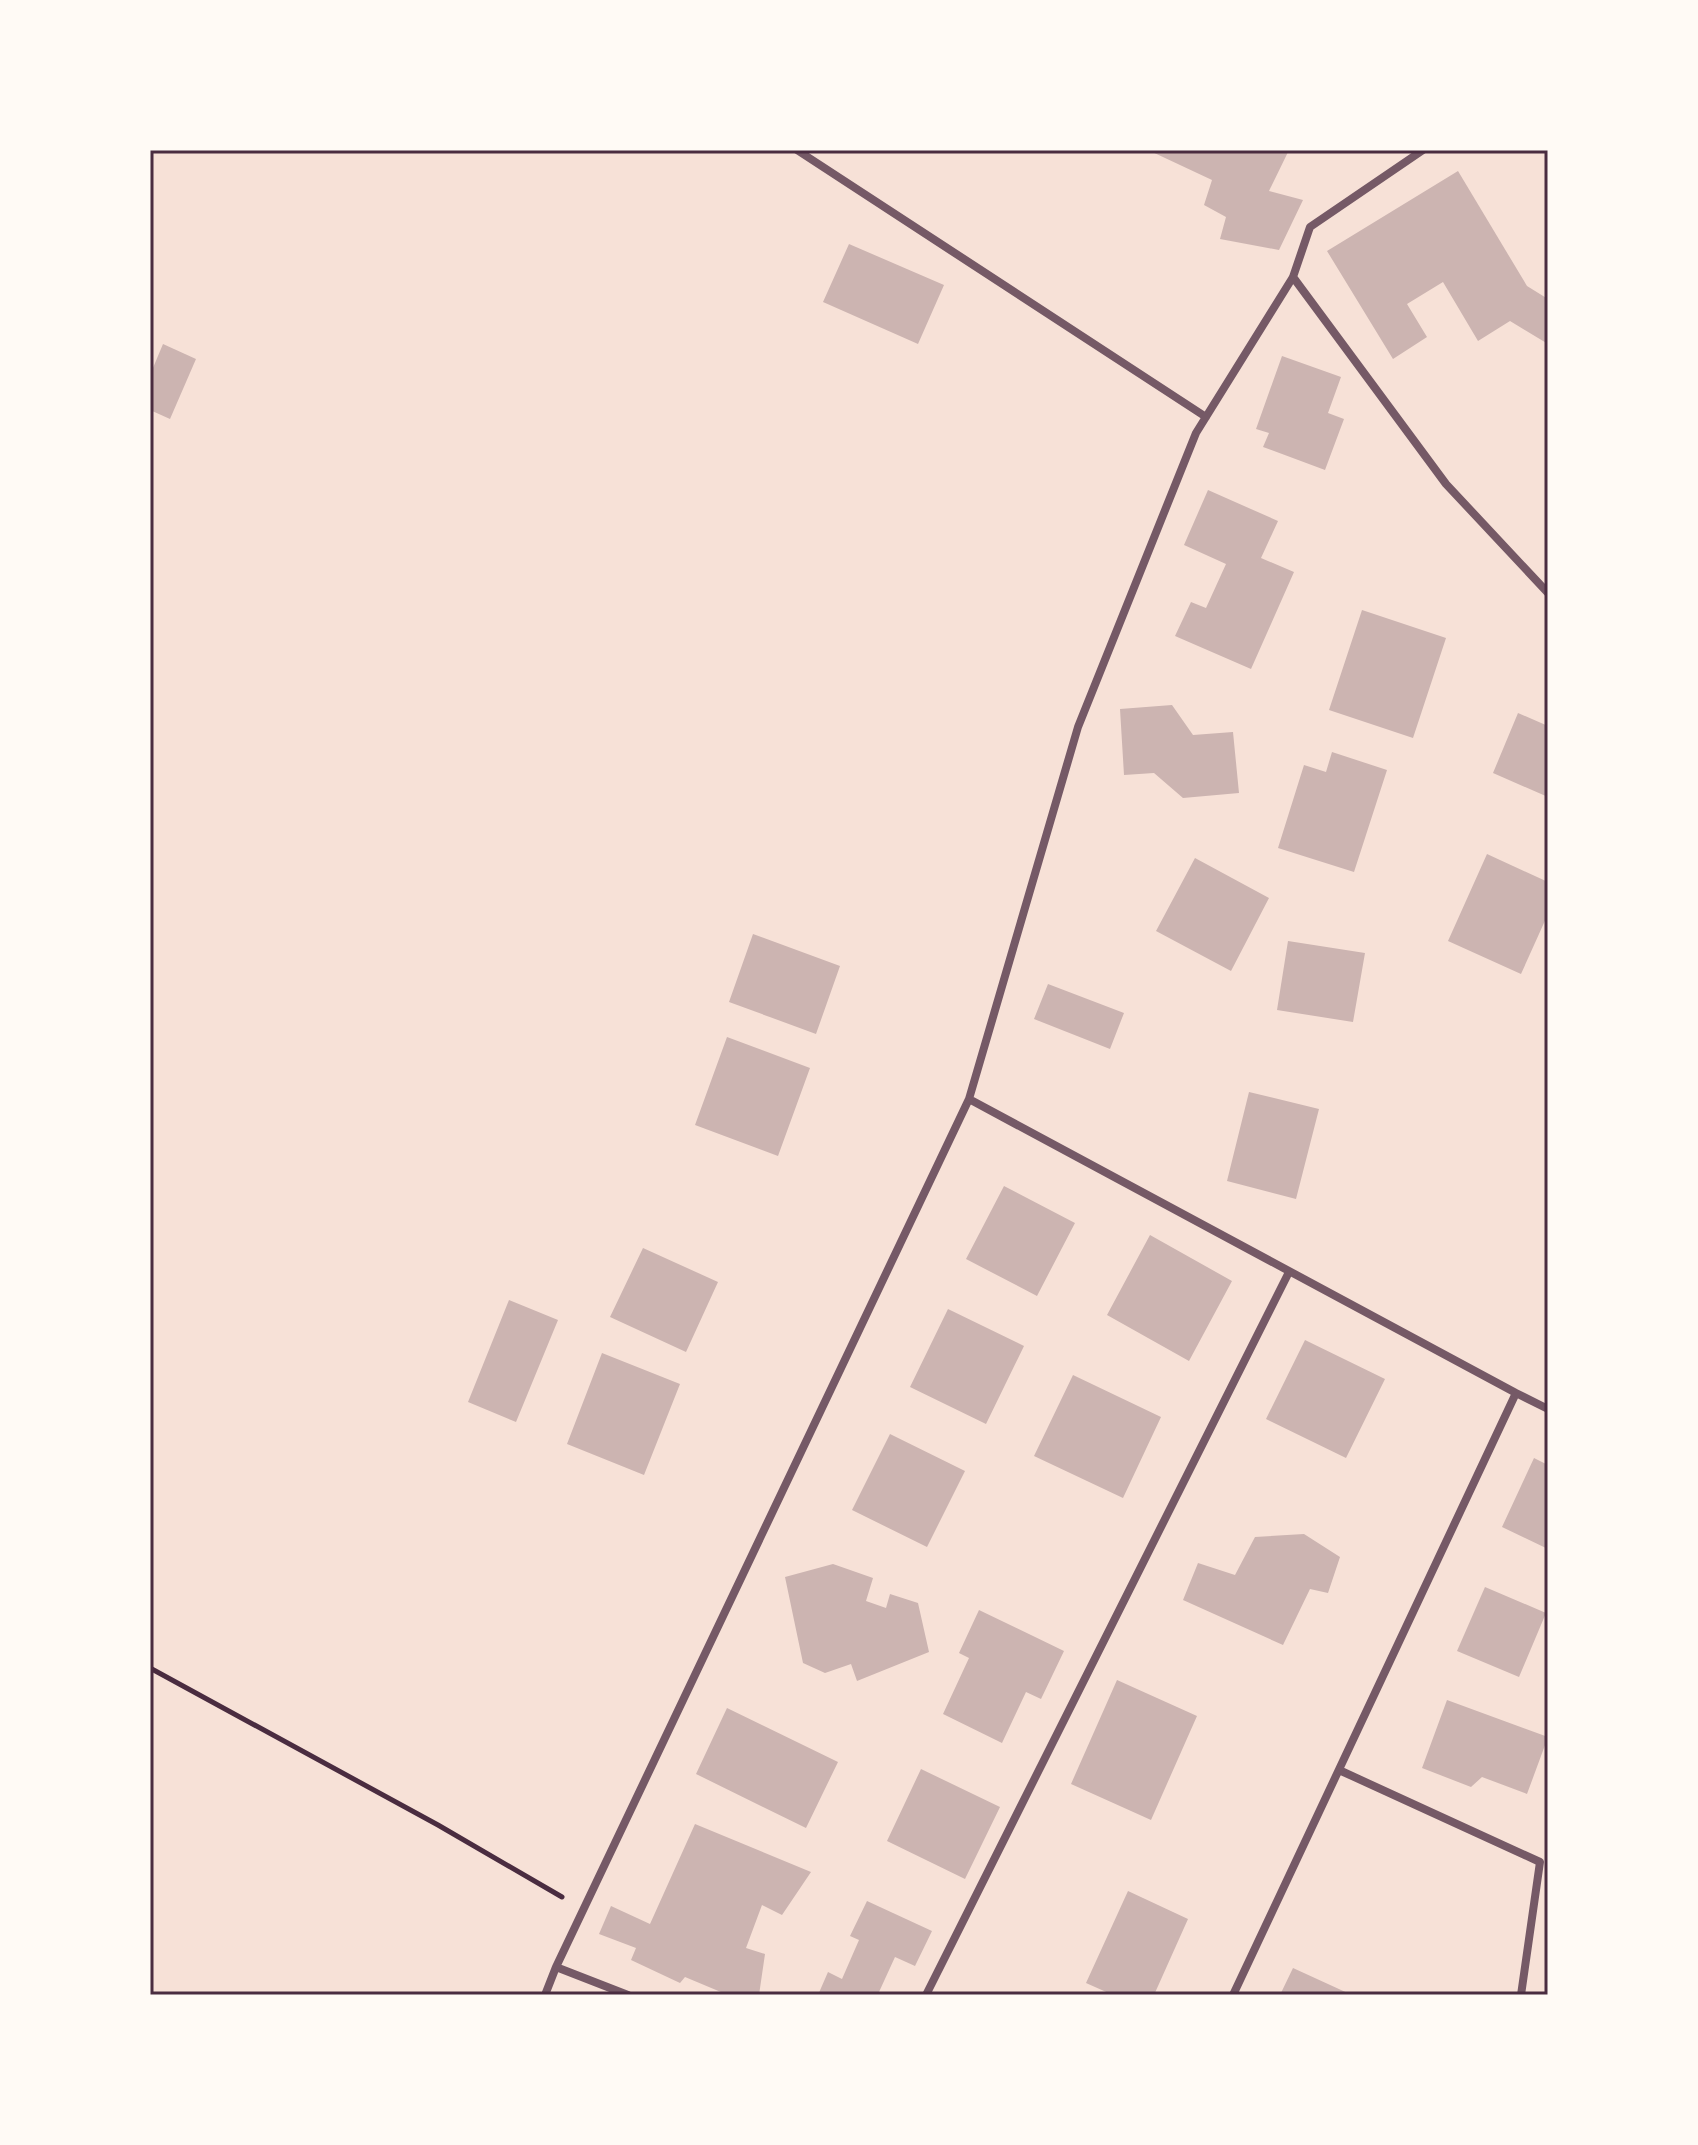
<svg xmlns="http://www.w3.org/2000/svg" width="1698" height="2145" font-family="'DejaVu Sans',sans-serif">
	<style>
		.building { fill: #ccb4b1 }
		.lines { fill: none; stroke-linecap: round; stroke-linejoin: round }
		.path { stroke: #4a2c40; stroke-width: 5 }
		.minor { stroke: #755966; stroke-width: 8 }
		.neatline { fill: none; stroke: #4a2c40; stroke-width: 3 }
	</style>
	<rect width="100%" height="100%" fill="#f7e1d7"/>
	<path class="building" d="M 1148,150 L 1289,150 L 1269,191 L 1303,200 L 1279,250 L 1220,239 L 1226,217 L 1204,205 L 1212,180 Z
		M 1458,171 L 1527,286 L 1548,299 L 1548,344 L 1510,321 L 1478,341 L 1443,282 L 1407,304 L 1427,337 L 1393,359 L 1327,251 Z
		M 849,244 L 944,285 L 918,344 L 823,302 Z
		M 163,344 L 196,359 L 170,419 L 150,410 L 150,375 Z
		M 1282,356 L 1341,377 L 1328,413 L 1344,419 L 1325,470 L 1263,447 L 1269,433 L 1256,429 Z
		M 1208,490 L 1278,521 L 1261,558 L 1294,572 L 1251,669 L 1175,636 L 1191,602 L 1206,608 L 1226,564 L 1184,545 Z
		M 1362,610 L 1446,638 L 1413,738 L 1329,710 Z
		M 1172,705 L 1193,735 L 1233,732 L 1239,793 L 1183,798 L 1154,773 L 1124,775 L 1120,709 Z
		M 1518,713 L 1548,726 L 1548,797 L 1493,773 Z
		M 1332,752 L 1387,770 L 1354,872 L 1278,848 L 1304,765 L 1326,772 Z
		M 1487,854 L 1548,882 L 1548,914 L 1521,974 L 1448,941 Z
		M 1195,858 L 1269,898 L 1231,971 L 1156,931 Z
		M 753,934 L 840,966 L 816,1034 L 729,1002 Z
		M 1288,941 L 1365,953 L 1353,1022 L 1277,1010 Z
		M 1048,984 L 1124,1013 L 1110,1049 L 1034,1019 Z
		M 727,1037 L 810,1068 L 778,1156 L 695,1125 Z
		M 1249,1092 L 1319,1109 L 1296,1199 L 1227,1181 Z
		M 1004,1186 L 1075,1223 L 1037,1296 L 966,1259 Z
		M 1150,1235 L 1232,1281 L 1189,1361 L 1107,1315 Z
		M 643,1248 L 718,1282 L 686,1352 L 610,1317 Z
		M 509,1300 L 558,1320 L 516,1422 L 468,1402 Z
		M 948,1309 L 1024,1346 L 986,1424 L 910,1387 Z
		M 1305,1340 L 1385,1379 L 1346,1458 L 1266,1419 Z
		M 602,1353 L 680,1384 L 644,1475 L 567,1444 Z
		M 1073,1375 L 1161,1417 L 1123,1498 L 1034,1456 Z
		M 890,1434 L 965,1471 L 927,1547 L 852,1510 Z
		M 1534,1458 L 1548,1465 L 1548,1549 L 1502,1527 Z
		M 1304,1534 L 1340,1557 L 1328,1593 L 1310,1589 L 1283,1645 L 1183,1600 L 1198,1563 L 1235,1575 L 1255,1537 Z
		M 833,1564 L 873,1578 L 866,1601 L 886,1608 L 890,1594 L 918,1603 L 929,1652 L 857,1681 L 851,1664 L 825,1673 L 803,1663 L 785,1577 Z
		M 1485,1587 L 1546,1613 L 1519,1677 L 1457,1651 Z
		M 979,1610 L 1064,1651 L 1041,1699 L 1026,1692 L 1002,1743 L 943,1714 L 969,1658 L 959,1653 Z
		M 1117,1680 L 1197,1716 L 1151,1820 L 1071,1784 Z
		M 1447,1700 L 1548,1737 L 1527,1794 L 1482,1777 L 1471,1787 L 1422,1768 Z
		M 727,1708 L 838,1762 L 806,1828 L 696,1774 Z
		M 921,1769 L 1000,1807 L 965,1879 L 887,1841 Z
		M 695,1824 L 811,1872 L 782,1915 L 762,1905 L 746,1948 L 765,1954 L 759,1995 L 728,1995 L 685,1977 L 680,1983 L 631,1960 L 636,1948 L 599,1934 L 611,1906 L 650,1924 Z
		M 1128,1891 L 1188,1919 L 1154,1995 L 1113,1995 L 1086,1983 Z
		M 867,1901 L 932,1931 L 915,1966 L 895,1957 L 879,1992 L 886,1995 L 818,1995 L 828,1972 L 842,1979 L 859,1940 L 850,1936 Z
		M 1293,1968 L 1352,1995 L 1280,1995 Z"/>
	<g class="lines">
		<path class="path" d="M 150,1668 L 438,1825 L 562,1897"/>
		<path class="minor" d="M 797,150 L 1206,417
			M 1293,277 L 1446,484 L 1548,593
			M 969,1099 L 1516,1393 L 1548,1409
			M 1339,1770 L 1540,1862 L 1521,1995
			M 556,1967 L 628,1995
			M 545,1995 L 556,1967 L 969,1099 L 1078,727 L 1196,433 L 1293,277 L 1310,227 L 1423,150
			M 926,1995 L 1289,1272
			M 1233,1995 L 1516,1393"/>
	</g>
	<rect width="1698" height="2145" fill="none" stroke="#fffaf5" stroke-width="304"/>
	<rect x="152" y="152" width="1394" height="1841" class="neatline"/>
</svg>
